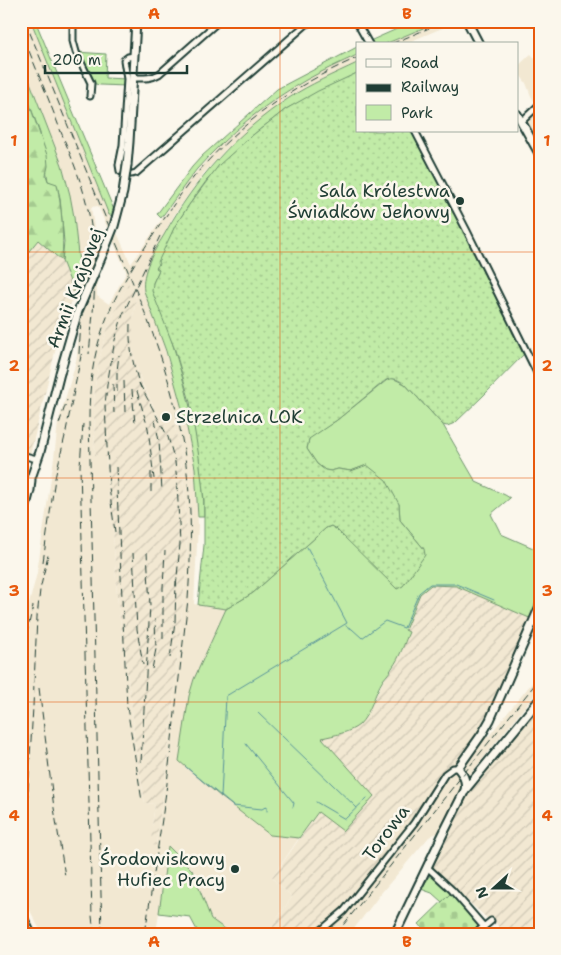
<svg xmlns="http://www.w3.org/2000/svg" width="561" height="955" font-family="'Shantell Sans',sans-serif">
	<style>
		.built { fill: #f2e8d2; fill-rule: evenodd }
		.industrial { fill: url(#industrial-furrows) }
		.green { fill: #c1eba7; stroke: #70946e }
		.forest { fill: url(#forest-firs); stroke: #70946e }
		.cemetery { fill: url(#cemetery-stones); stroke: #70946e }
		.garden { fill: url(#garden-dots); stroke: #70946e }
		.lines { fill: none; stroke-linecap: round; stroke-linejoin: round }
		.stream { stroke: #59939b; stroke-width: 1 }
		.street-casing { stroke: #1f3d34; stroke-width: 9 }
		.secondary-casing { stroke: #1f3d34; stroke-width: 11 }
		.street { stroke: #fbf7ec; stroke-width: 5 }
		.secondary { stroke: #fbf7ec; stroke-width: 7 }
		.rail { stroke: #1f3d34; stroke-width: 1; stroke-dasharray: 8 4; stroke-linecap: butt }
		.secondary-bridge-casing { stroke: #1f3d34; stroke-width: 11; stroke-linecap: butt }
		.secondary-bridge { stroke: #fbf7ec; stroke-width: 7 }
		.grid { fill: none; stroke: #e8590c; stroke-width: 1; stroke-opacity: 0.55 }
		.poi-dot { fill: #1f3d34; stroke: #fbf7ec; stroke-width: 2 }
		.labels { text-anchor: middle; stroke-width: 5; stroke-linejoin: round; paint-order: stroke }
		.poi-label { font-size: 18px; fill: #1f3d34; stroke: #fbf7ec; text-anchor: end }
		.street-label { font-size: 18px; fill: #1f3d34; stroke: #fbf7ec }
		.neatline { fill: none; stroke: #e8590c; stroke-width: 2 }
		.grid-label { font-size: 16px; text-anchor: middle; font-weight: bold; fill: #e8590c }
	</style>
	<defs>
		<pattern id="industrial-furrows" width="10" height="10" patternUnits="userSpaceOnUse" patternTransform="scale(1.25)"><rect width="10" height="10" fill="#f2e8d2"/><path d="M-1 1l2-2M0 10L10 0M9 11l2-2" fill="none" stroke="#cfc8b5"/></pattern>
		<pattern id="forest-firs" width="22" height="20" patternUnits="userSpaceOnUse" patternTransform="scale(1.25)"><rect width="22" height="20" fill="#c1eba7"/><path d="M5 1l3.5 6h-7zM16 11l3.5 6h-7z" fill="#a5ca90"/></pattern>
		<pattern id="cemetery-stones" width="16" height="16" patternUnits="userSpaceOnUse" patternTransform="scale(1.25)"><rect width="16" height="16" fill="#c1eba7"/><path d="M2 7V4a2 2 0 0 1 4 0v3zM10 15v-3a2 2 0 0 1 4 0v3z" fill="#a5ca90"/></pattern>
		<pattern id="garden-dots" width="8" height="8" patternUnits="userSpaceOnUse" patternTransform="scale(1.25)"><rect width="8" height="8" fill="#c1eba7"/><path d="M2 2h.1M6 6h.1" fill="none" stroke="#a5ca90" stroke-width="1.8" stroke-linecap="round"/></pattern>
	</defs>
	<rect width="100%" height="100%" fill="#fbf7ec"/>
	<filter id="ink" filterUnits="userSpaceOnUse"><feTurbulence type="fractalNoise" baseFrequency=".02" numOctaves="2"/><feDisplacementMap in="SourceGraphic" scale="10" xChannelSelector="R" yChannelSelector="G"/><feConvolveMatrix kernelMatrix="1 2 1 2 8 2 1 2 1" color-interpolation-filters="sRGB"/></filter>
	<g filter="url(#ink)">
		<path class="built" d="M 21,21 L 31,21 L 109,215 L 131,264 L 189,180 L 220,145 L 254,115 L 289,90 L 320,72 L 357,55 L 357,63 L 315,83 L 290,97 L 266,115 L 227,148 L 204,173 L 176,212 L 158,245 L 146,273 L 151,311 L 160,333 L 173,376 L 186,423 L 195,468 L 198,525 L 194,604 L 226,609 L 194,679 L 179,761 L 221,797 L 270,835 L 299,838 L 272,878 L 292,897 L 272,926 L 283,934 L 232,934 L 211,919 L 192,870 L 168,847 L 156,934 L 42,934 L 21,893 L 21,635 L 37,573 L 54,458 L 58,423 L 74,369 L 77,356 L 80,316 L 81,282 L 74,217 L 70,195 L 62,165 L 21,59 ZM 98,206 L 126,271 L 126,273 L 109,304 L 97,296 L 96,250 L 95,234 L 91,207 ZM 128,284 L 136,298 L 133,318 L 133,351 L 138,372 L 142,383 L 162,424 L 174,423 L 179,448 L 183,473 L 187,531 L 186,570 L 168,754 L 156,845 L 152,845 L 152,826 L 155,804 L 145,803 L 134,738 L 133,717 L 117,596 L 113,531 L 109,499 L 106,456 L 95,457 L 94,411 L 95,386 L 99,360 L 106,333 L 116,309 Z
			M 440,21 L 459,21 L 404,44 L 385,44 Z
			M 531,54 L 540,64 L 540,134 L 531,139 L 521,122 L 537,106 L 531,96 L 526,83 L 520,75 L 517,69 L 518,66 Z
			M 540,673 L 540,688 L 465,781 L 443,834 L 437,833 L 429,837 L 382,892 L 350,934 L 317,934 L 441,779 L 482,734 L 488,737 Z"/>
		<path class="industrial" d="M 38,240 L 62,261 L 75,294 L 62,323 L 30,455 L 21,452 L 21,261 Z
			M 128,283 L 136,298 L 133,318 L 133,351 L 138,372 L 142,384 L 162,424 L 174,422 L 179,448 L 183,473 L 187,531 L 186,570 L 168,754 L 156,845 L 151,846 L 152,826 L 155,804 L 145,803 L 134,738 L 133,717 L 117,596 L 113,531 L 109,499 L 106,457 L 95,457 L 94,411 L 95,386 L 99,360 L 106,333 L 116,309 Z
			M 431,585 L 456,586 L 467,590 L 540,606 L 540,641 L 528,634 L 490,720 L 458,768 L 449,770 L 419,815 L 344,911 L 317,934 L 283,934 L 272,926 L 292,897 L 272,878 L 318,812 L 343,830 L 329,746 L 322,737 L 347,732 L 358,725 L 363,719 L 368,712 L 383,681 L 393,668 L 409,632 L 405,630 L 420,594 Z
			M 540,699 L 540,934 L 505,934 L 490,917 L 488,919 L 428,865 L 463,795 Z"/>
		<path class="green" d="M 31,21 L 37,21 L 37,25 L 114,210 L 115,216 L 109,215 Z
			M 415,21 L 440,21 L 385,44 L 363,44 Z
			M 357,47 L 357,55 C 340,63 322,71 306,80 C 265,103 228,134 197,169 C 184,185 173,202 161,218 L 157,214 L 192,167 L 202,156 L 277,89 Z
			M 76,52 L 106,54 L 105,78 L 127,79 L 126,86 L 100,85 L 91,83 Z
			M 21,59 L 62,165 L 70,195 L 74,217 L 81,282 L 75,294 L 62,261 L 64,242 L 60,198 L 57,185 L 48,181 L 40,133 L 27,97 L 21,87 Z
			M 357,63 L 357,73 L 286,109 L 249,138 L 207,180 L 189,205 L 175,226 L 160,264 L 159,270 L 153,283 C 178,359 204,436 204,517 L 198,517 L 195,468 L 186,423 L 166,351 L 144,291 C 141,272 154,251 164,235 C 195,179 236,133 289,98 C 310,84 334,74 357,63 Z
			M 392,378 L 405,384 L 443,425 L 476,482 L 505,495 L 510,498 L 491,514 L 501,534 L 540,551 L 540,606 L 534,620 L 456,586 L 431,585 L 420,594 L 405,630 L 409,632 C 404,644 400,657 392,668 C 390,672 386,676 383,680 C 374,694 371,713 359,725 C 349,733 334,735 322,738 L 374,796 L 343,831 L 318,812 L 299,838 L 270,835 L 221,797 L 179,761 L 189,696 L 194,679 L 226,609 L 253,593 L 326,528 L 331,526 L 336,529 L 424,549 L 400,520 L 399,504 L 367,465 L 351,471 L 338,469 L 331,471 L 325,470 L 317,464 L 307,449 L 309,438 L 337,420 L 387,380 Z
			M 168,846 L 192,870 L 211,919 L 232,934 L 199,934 L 190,917 L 159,913 Z
			M 429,872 L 451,893 L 442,902 L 432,893 L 421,889 L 430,876 Z"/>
		<path class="forest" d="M 21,87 L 27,97 L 47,155 L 48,166 L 46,175 L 48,181 L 57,184 C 62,210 64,235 62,261 L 38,240 L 21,261 Z"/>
		<path class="cemetery" d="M 451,893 L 478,925 L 476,931 L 473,934 L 428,934 L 419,924 Z"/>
		<path class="garden" d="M 357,73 L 357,131 L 415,131 L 527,351 L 483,396 L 455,423 L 447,426 L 443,425 L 405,384 C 398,380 395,377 386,380 L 337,420 L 309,439 L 307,449 L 317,464 L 325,470 L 331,471 L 338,469 L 351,471 L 367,465 L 386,480 L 399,504 L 400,520 L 424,549 L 425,555 L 403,586 L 397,589 L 336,529 L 331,526 L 326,528 L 253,593 L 226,609 L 198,605 L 204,545 L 204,500 L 199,457 L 190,402 L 182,374 L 175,350 L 152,291 L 153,283 L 159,270 L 156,268 L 159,264 L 158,262 L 175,226 L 189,205 L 219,165 L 249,138 L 286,109 L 318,91 Z"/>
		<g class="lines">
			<path class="stream" d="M 346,626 L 352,629 L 362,638 L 385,621 L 404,628 L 419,593 L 430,584 L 456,584 L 494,600
				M 258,713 L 357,808
				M 246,744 L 294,803 L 293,807
				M 186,767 L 233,806 L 262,809 L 267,806 L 267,811
				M 221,797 L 226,696 L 347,623 L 307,547
				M 316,802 L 345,819 L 367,798"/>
			<defs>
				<path id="street" d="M 73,21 L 73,41 L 76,52 L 91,83 L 90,96
					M 356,21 L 369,44
					M 134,56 L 128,57 L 124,60 L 127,79 L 123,145 L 119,165 L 120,171 C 125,175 130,175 136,173 L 310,21
					M 133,78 C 142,78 151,79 159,74 L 219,21
					M 521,122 L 540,104
					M 415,131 L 467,231 L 540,379
					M 21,455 L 37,459
					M 427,867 L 452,890 L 484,927
					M 317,934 L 344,911 L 414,823 L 445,774 L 453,768 L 458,768
					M 475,934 L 491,921"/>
				<path id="secondary" d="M 467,21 L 479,44
					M 517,114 L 540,155
					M 127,165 L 129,142 L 136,21
					M 21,498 L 31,478 L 40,452 L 60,373
					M 21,524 L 30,490 L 31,480
					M 465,790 C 467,782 463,774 458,768 L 482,734 L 490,720 L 540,606
					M 21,913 L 31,934
					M 395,934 L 443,834 L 465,790 L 540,699"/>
			</defs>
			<use href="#street" class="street-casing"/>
			<use href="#secondary" class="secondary-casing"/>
			<use href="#street" class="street"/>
			<use href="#secondary" class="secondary"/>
			<path class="rail" d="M 25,21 C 54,91 82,161 111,231 C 139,297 168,363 181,434 C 192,489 192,543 188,599 L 166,792 L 145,934
				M 391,44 L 446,21
				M 29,51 C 40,78 51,105 61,132 C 75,165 88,198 92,233 C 98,274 93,314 89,354
				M 130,324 C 129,347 133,367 141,388
				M 79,354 L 83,286
				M 124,381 L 125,412
				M 139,383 L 168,437 L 175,462 L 177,482 L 180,544 L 176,588
				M 113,384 L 114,413
				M 132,390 L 135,424
				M 137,391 L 148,428 L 154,479
				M 117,392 L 117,371 L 119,355
				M 155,420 L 159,441 L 162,491
				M 59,424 L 67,400
				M 83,424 L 80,466 L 92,916 L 94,934
				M 116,467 L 127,707 L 142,801
				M 151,472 L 151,492
				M 115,532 L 109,487 L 105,406 L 107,385 L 115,340 L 123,314 L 160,236
				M 133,553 L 137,629 L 143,665
				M 43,562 L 55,478 L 65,436 L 83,346
				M 163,639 L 163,587 L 165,551
				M 170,658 L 175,623 L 176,581
				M 21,659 L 33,606
				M 152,669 L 156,649 L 155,619
				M 21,685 L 26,652
				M 39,688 L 54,808 L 65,876
				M 141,762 L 150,605 L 147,552
				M 23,874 L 33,707 L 37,617 L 40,590 L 48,555
				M 102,934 L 89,420 C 89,342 111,297 154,234 C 168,213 182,191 198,172 C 242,121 296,84 357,58
				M 336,934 L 540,678"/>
			<defs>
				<path id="secondary-bridge" d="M 60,373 L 78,311 L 104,251 L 114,226 L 123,192 L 127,165"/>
			</defs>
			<use href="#secondary-bridge" class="secondary-bridge-casing"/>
			<use href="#secondary-bridge" class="secondary-bridge"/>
		</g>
	</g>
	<path class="grid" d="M 280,21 L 280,934M 21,252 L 540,252M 21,478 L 540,478M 21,702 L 540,702"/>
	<g class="poi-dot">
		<circle cx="460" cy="201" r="5"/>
		<circle cx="166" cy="417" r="5"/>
		<circle cx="235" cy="869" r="5"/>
	</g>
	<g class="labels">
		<g class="poi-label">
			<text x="450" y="197">Sala Królestwa<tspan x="450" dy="21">Świadków Jehowy</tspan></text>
			<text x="176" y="423" text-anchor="start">Strzelnica LOK</text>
			<text x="225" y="865">Środowiskowy<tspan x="225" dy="21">Hufiec Pracy</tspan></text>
		</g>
		<g class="street-label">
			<text transform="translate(75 288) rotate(-69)" y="6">Armii Krajowej</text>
			<text transform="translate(386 833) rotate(-53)" y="6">Torowa</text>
		</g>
	</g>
	<rect width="561" height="955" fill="none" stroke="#fbf7ec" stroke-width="55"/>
	<rect x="356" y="42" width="162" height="90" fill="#fbf7ec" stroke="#a3ada2"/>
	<rect x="366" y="59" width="25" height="8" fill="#fbf7ec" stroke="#a3ada2"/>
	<text x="401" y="68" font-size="15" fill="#1f3d34">Road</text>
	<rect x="366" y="84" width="25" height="8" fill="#1f3d34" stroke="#a3ada2"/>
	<text x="401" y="92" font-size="15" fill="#1f3d34">Railway</text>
	<rect x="366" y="105" width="25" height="15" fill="#c1eba7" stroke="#a3ada2"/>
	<text x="401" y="118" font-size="15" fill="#1f3d34">Park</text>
	<g transform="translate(494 888) rotate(249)" stroke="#fbf7ec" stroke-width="4" paint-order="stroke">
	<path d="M0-4L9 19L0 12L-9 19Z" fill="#1f3d34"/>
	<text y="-8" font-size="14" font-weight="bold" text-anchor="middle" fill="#1f3d34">N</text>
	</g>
	<path d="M45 65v8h142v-8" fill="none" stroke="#1f3d34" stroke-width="2.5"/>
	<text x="52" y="65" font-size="15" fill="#1f3d34" stroke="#fbf7ec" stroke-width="4" paint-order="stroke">200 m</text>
	<rect x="28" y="28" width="506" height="900" class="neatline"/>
	<g class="grid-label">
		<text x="154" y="19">A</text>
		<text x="407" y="19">B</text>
		<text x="14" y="146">1</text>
		<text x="547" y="146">1</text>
		<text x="14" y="371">2</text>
		<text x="547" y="371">2</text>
		<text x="14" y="596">3</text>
		<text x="547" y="596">3</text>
		<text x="14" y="821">4</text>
		<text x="547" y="821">4</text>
		<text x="154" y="947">A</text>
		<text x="407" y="947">B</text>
	</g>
</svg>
